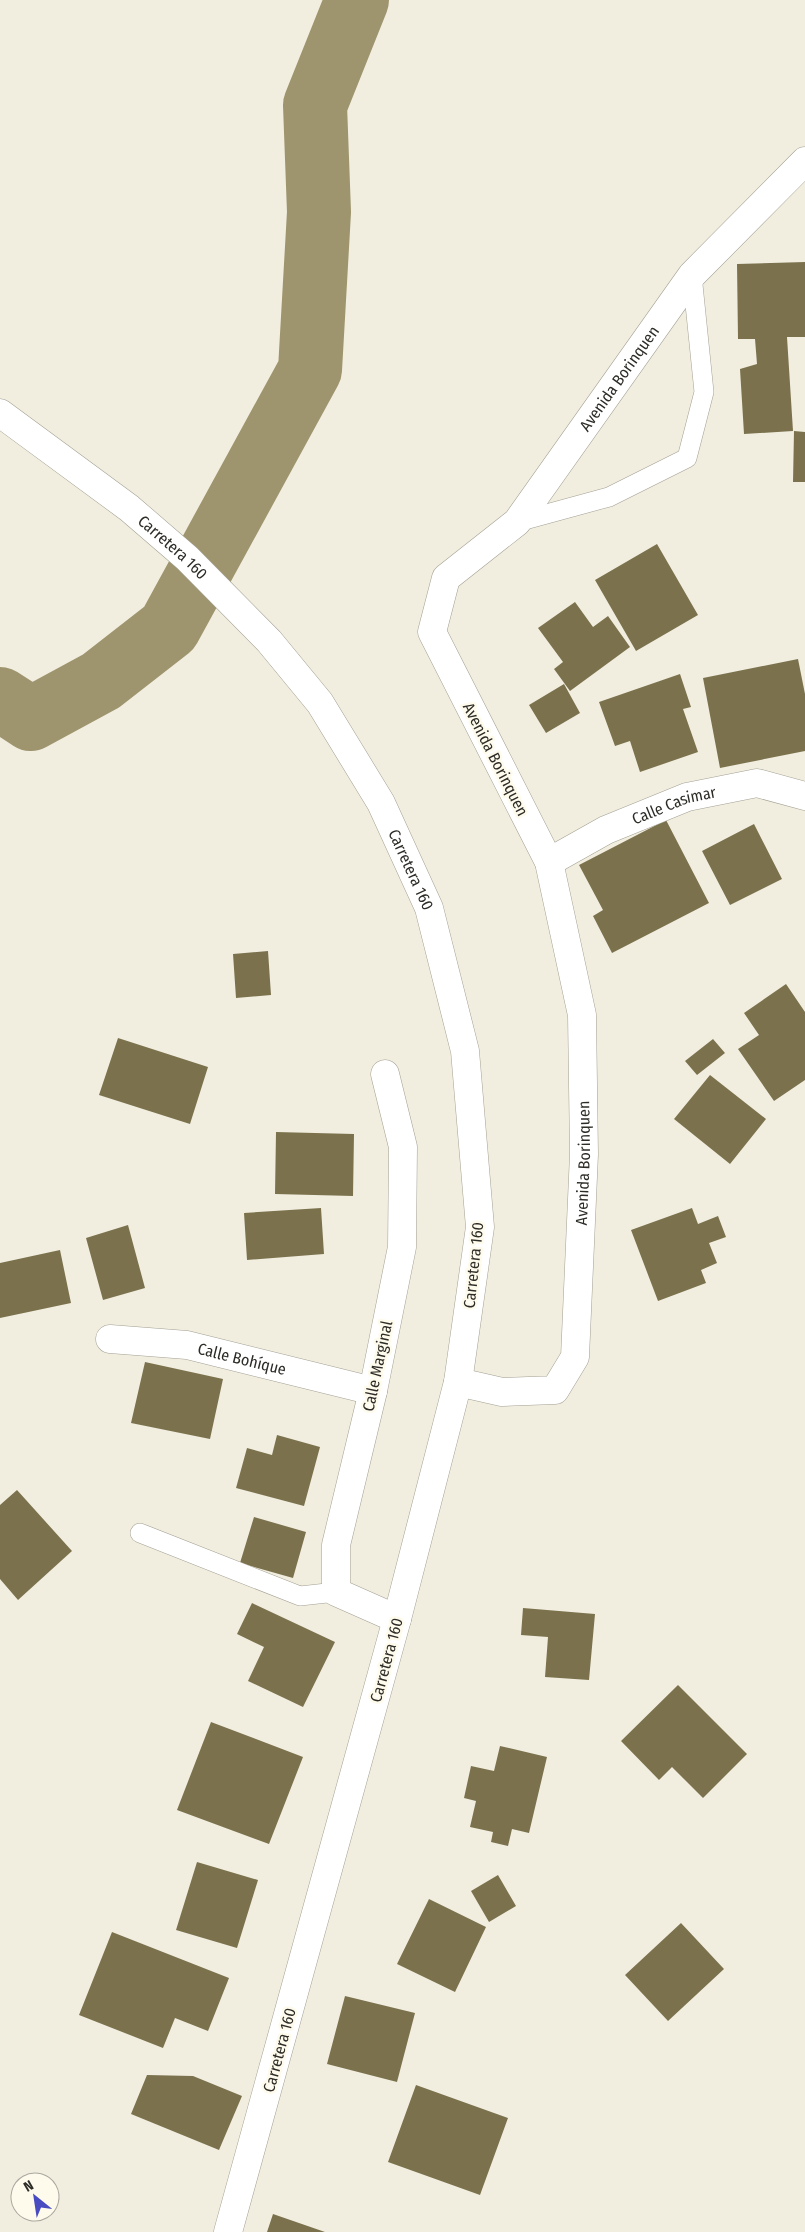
<svg xmlns="http://www.w3.org/2000/svg" width="805" height="2232" font-family="'Fira Sans Condensed',sans-serif">
	<style>
		.lines { fill: none; stroke-linecap: round; stroke-linejoin: round }
		.river { stroke: #9e956e; stroke-width: 64 }
		.building { fill: #7b724d }
		.lane-casing { stroke: #a3a093; stroke-width: 20 }
		.street-casing { stroke: #a3a093; stroke-width: 29 }
		.secondary-casing { stroke: #a3a093; stroke-width: 29 }
		.lane { stroke: #fff; stroke-width: 19 }
		.street { stroke: #fff; stroke-width: 28 }
		.secondary { stroke: #fff; stroke-width: 28 }
		.labels { text-anchor: middle; stroke-width: 5; stroke-linejoin: round; paint-order: stroke }
		.street-label { font-size: 16px; fill: #2d2c27; stroke: #fefbed }
	</style>
	<rect width="100%" height="100%" fill="#f1eee0"/>
	<g class="lines">
		<path class="river" d="M 0,699 L 31,719 L 101,681 L 169,628 L 310,370 L 319,212 L 315,105 L 357,0"/>
	</g>
	<path class="building" d="M 805,262 L 805,337 L 787,337 L 793,431 L 744,434 L 740,369 L 757,364 L 755,339 L 738,339 L 737,264 Z
		M 794,431 L 805,432 L 805,482 L 793,482 Z
		M 657,544 L 698,615 L 636,651 L 595,580 Z
		M 575,602 L 593,627 L 608,616 L 630,647 L 570,691 L 554,669 L 563,662 L 538,628 Z
		M 798,659 L 805,694 L 805,751 L 720,768 L 703,678 Z
		M 680,674 L 691,707 L 683,709 L 698,752 L 640,772 L 630,741 L 615,746 L 599,702 Z
		M 564,684 L 580,713 L 546,733 L 529,705 Z
		M 666,820 L 709,903 L 612,953 L 593,916 L 603,910 L 579,865 Z
		M 754,824 L 782,879 L 730,905 L 702,851 Z
		M 268,951 L 271,995 L 236,998 L 233,954 Z
		M 786,984 L 805,1012 L 805,1080 L 774,1101 L 738,1049 L 759,1035 L 744,1013 Z
		M 118,1038 L 208,1067 L 190,1124 L 99,1095 Z
		M 713,1039 L 725,1053 L 697,1075 L 685,1061 Z
		M 710,1075 L 766,1119 L 730,1164 L 674,1119 Z
		M 276,1132 L 354,1134 L 353,1196 L 275,1194 Z
		M 321,1208 L 324,1254 L 247,1260 L 244,1213 Z
		M 692,1208 L 698,1224 L 718,1216 L 726,1237 L 709,1243 L 717,1263 L 701,1270 L 706,1283 L 658,1301 L 631,1230 Z
		M 128,1225 L 145,1288 L 103,1300 L 86,1238 Z
		M 60,1250 L 71,1303 L 0,1318 L 0,1263 Z
		M 145,1362 L 223,1379 L 210,1439 L 131,1423 Z
		M 277,1435 L 320,1447 L 304,1506 L 236,1488 L 247,1448 L 272,1455 Z
		M 17,1490 L 72,1551 L 18,1600 L 0,1579 L 0,1505 Z
		M 254,1517 L 306,1532 L 293,1578 L 240,1563 Z
		M 252,1603 L 335,1642 L 303,1707 L 248,1681 L 264,1647 L 237,1634 Z
		M 523,1608 L 595,1614 L 589,1680 L 545,1677 L 548,1637 L 521,1635 Z
		M 678,1685 L 747,1754 L 703,1798 L 672,1767 L 659,1780 L 621,1741 Z
		M 211,1722 L 303,1757 L 269,1844 L 177,1810 Z
		M 500,1746 L 547,1757 L 529,1833 L 512,1829 L 508,1846 L 491,1842 L 493,1832 L 470,1827 L 476,1801 L 464,1798 L 471,1766 L 494,1771 Z
		M 197,1862 L 258,1880 L 237,1948 L 176,1930 Z
		M 498,1875 L 516,1906 L 489,1922 L 471,1891 Z
		M 429,1899 L 486,1927 L 455,1992 L 397,1964 Z
		M 681,1923 L 724,1969 L 668,2021 L 625,1975 Z
		M 112,1932 L 229,1978 L 208,2031 L 175,2018 L 163,2048 L 79,2015 Z
		M 345,1996 L 415,2013 L 397,2082 L 327,2064 Z
		M 147,2075 L 193,2076 L 242,2096 L 219,2150 L 131,2114 Z
		M 416,2085 L 508,2118 L 480,2195 L 388,2162 Z
		M 273,2214 L 325,2232 L 267,2232 Z"/>
	<g class="lines">
		<defs>
			<path id="lane" d="M 517,522 L 609,497 L 687,458 L 704,392 L 692,275
				M 140,1533 L 300,1596 L 336,1592"/>
			<g id="street">
				<path id="s1" d="M 549,862 L 606,830 L 687,797 L 757,783 L 805,796"/>
				<path d="M 385,1074 L 403,1147 L 402,1247 L 373,1391 L 336,1545 L 336,1592 L 397,1619"/>
				<path id="s2" d="M 110,1339 L 187,1345 L 373,1391"/>
				<path id="s3" d="M 458,1382 L 502,1392 L 555,1390 L 575,1357 L 584,1154 L 582,1015 L 549,862 L 432,632 L 446,578 L 517,522 L 692,275 L 805,161"/>
			</g>
			<g id="secondary">
				<path id="s4" d="M 0,413 L 129,508 L 187,558 L 269,641 L 320,703 L 381,803 L 429,908 L 465,1051 L 480,1227 L 458,1382 L 397,1619 L 228,2232"/>
			</g>
		</defs>
		<use href="#lane" class="lane-casing"/>
		<use href="#street" class="street-casing"/>
		<use href="#secondary" class="secondary-casing"/>
		<use href="#lane" class="lane"/>
		<use href="#street" class="street"/>
		<use href="#secondary" class="secondary"/>
	</g>
	<g class="labels">
		<g class="street-label">
			<text dy="6" stroke="none"><textPath href="#s3" startOffset="1216">Avenida Borinquen</textPath></text>
			<text dy="6" stroke="none"><textPath href="#s4" startOffset="219">Carretera 160</textPath></text>
			<text transform="translate(496 759) rotate(63)" y="6">Avenida Borinquen</text>
			<text dy="6" stroke="none"><textPath href="#s1" startOffset="138">Calle Casimar</textPath></text>
			<text dy="6" stroke="none"><textPath href="#s4" startOffset="624">Carretera 160</textPath></text>
			<text dy="6" stroke="none"><textPath href="#s3" startOffset="331">Avenida Borinquen</textPath></text>
			<text transform="translate(473 1265) rotate(-84)" y="6">Carretera 160</text>
			<text dy="6" stroke="none"><textPath href="#s2" startOffset="134">Calle Bohíque</textPath></text>
			<text transform="translate(377 1366) rotate(-78)" y="6">Calle Marginal</text>
			<text transform="translate(386 1660) rotate(-75)" y="6">Carretera 160</text>
			<text transform="translate(279 2050) rotate(-75)" y="6">Carretera 160</text>
		</g>
	</g>
	<g transform="translate(35 2197) rotate(330)"><circle r="24" fill="#fefbed" stroke="#aaa89e"/>
	<path d="M0-4L9 19L0 12L-9 19Z" fill="#494bc0"/>
	<text y="-8" font-size="14" font-weight="bold" text-anchor="middle" fill="#2d2c27">N</text>
	</g>
</svg>
